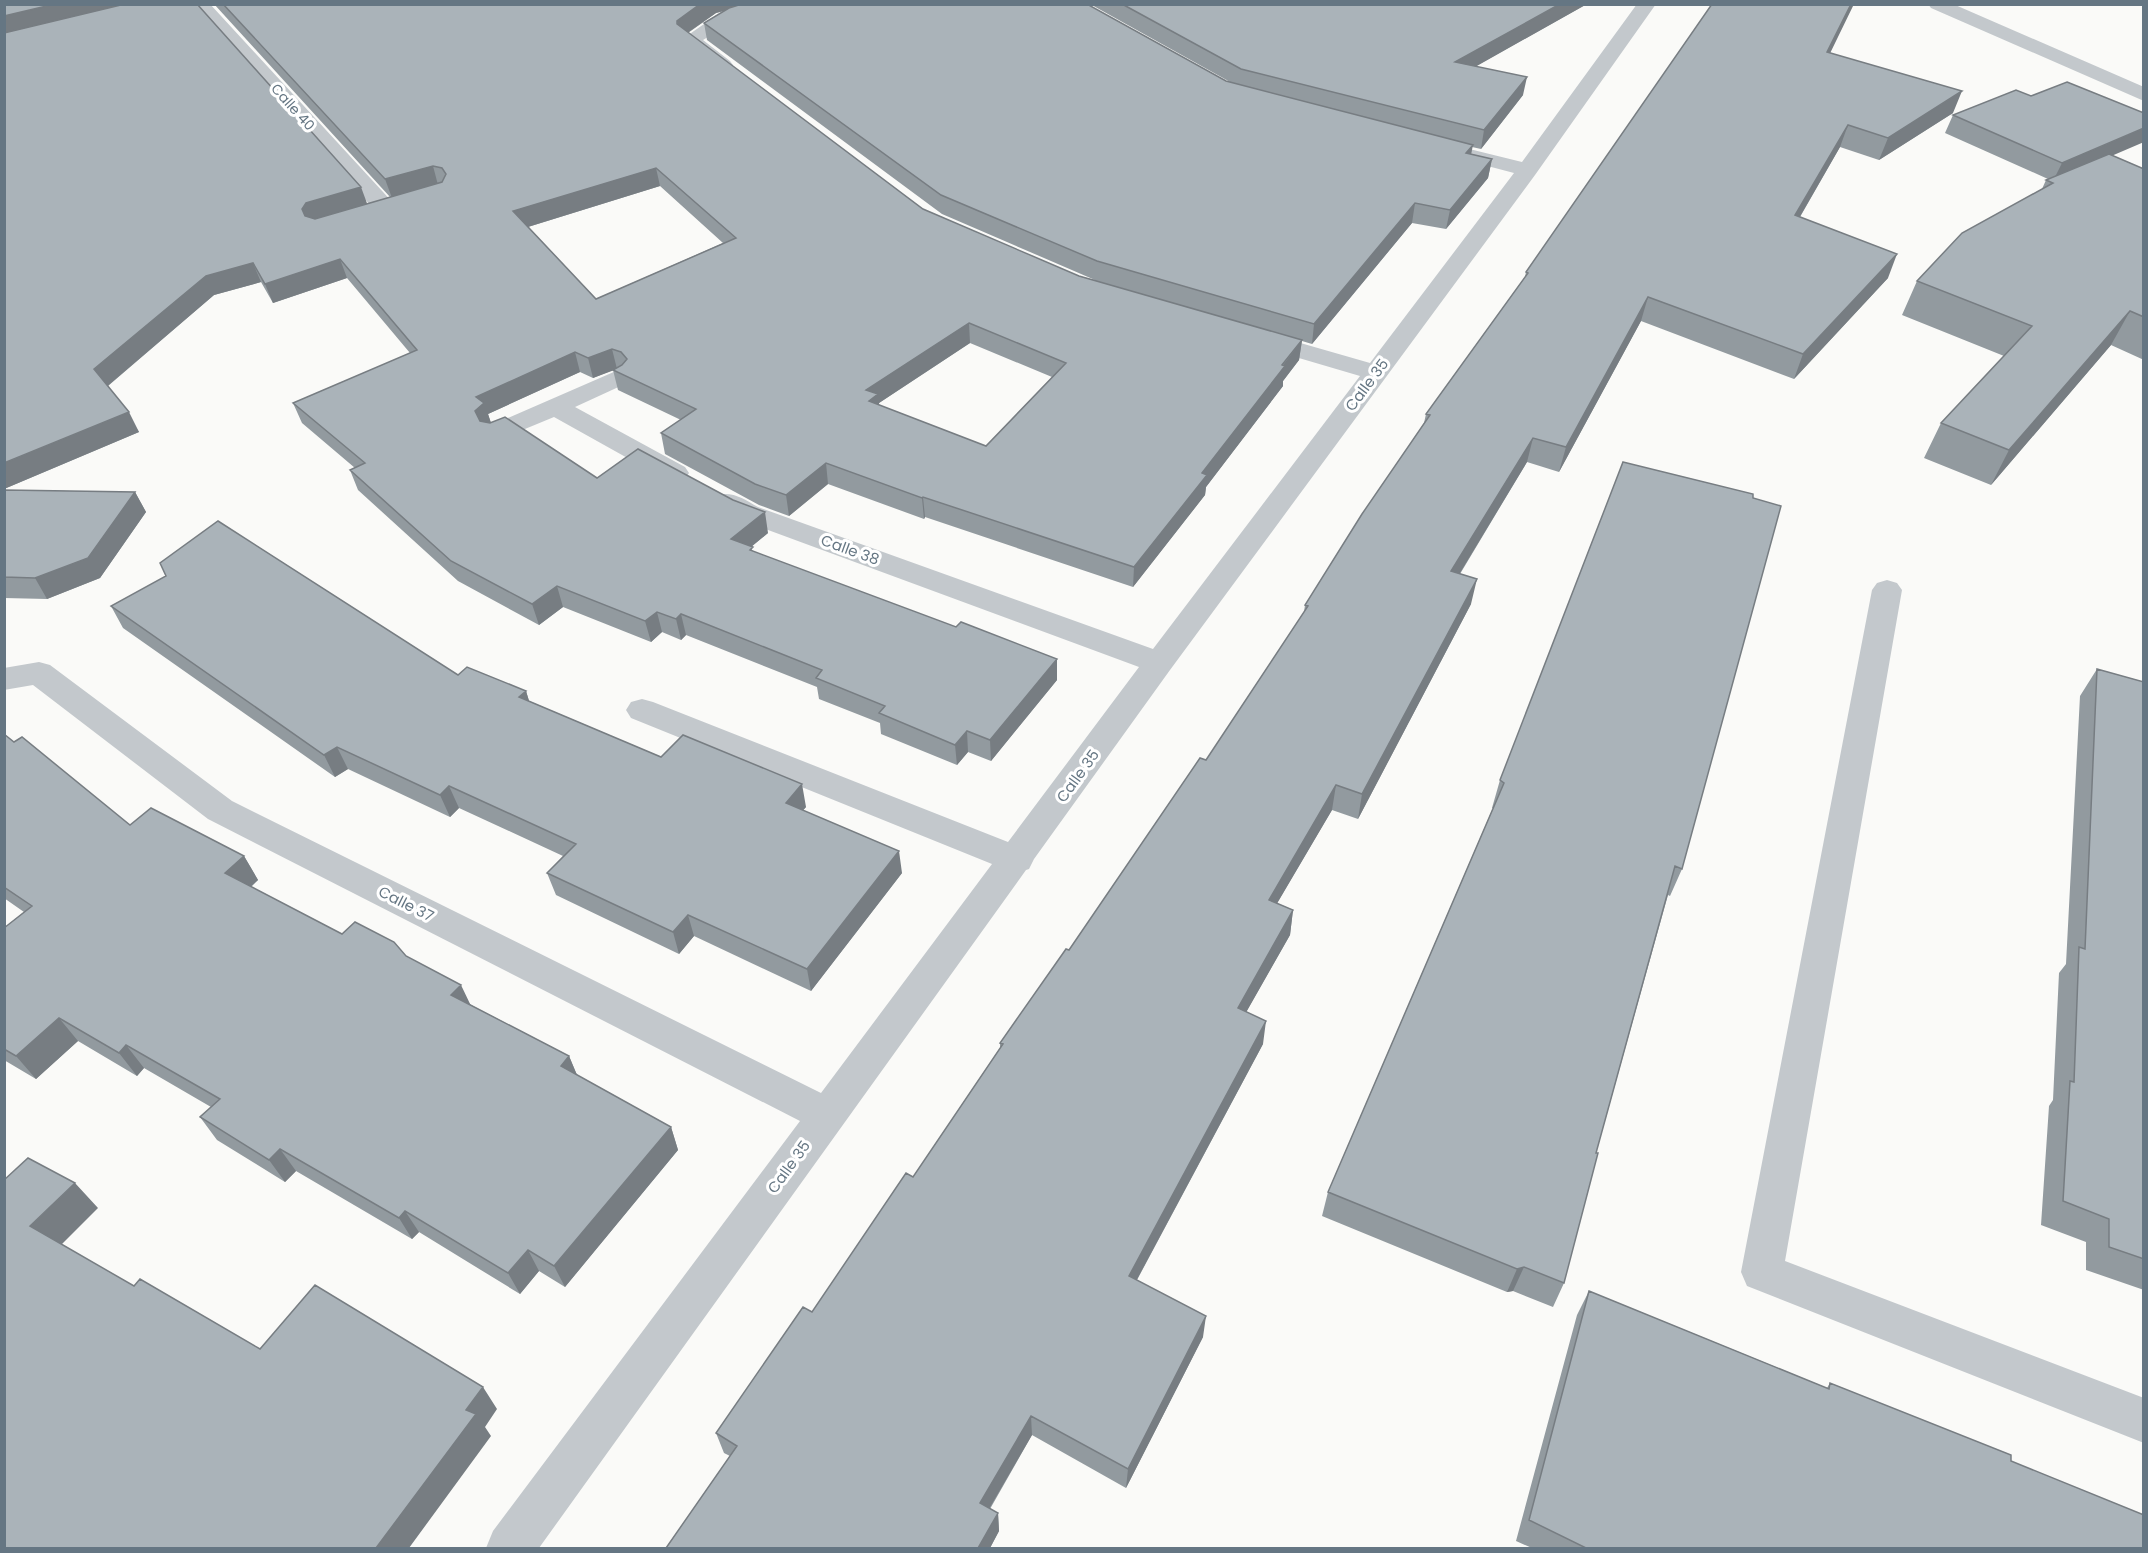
<svg xmlns="http://www.w3.org/2000/svg" width="2148" height="1553" font-family="Poppins,sans-serif">
	<style>
		.lines { fill: none; stroke-linecap: round; stroke-linejoin: round }
		.minor { fill: #c3c8cc; fill-rule: evenodd }
		.wall { fill: #929a9f; fill-rule: evenodd }
		.shaded-wall { fill: #777d82 }
		.building { fill: #aab3b9; stroke: #777d82; stroke-width: 1.5; fill-rule: evenodd }
		.labels { text-anchor: middle; stroke-width: 6; stroke-linejoin: round; paint-order: stroke }
		.far-street-label { font-size: 14px; fill: #657683; stroke: #fff }
		.street-label { font-size: 15px; fill: #657683; stroke: #fff }
	</style>
	<rect width="100%" height="100%" fill="#fafaf8"/>
	<g class="lines">
		<path class="minor" d="M 191,4 L 210,4 L 395,205 L 398,210 L 395,215 L 387,217 L 379,215 Z
			M 759,4 L 792,4 L 789,8 L 731,23 L 703,40 L 730,61 L 733,65 L 730,69 L 716,69 L 681,40 L 717,15 Z
			M 1637,4 L 1656,4 L 1535,175 L 1170,670 L 1034,859 L 1029,869 L 1026,870 L 539,1548 L 486,1548 L 493,1531 L 800,1121 L 208,819 L 33,685 L 4,690 L 4,668 L 39,662 L 50,665 L 232,801 L 821,1093 L 992,864 L 631,718 L 626,710 L 631,702 L 642,699 L 653,702 L 1008,842 L 1139,667 L 738,519 L 716,507 L 712,501 L 716,495 C 733,491 744,499 758,507 L 1153,649 L 1360,376 L 1248,343 L 1245,338 L 1248,333 L 1257,331 L 1266,333 L 1370,363 L 1514,173 L 1442,154 L 1438,150 L 1442,146 L 1449,144 L 1522,162 Z
			M 1928,4 L 1953,4 L 2144,87 L 2144,101 L 1931,8 Z
			M 616,371 L 625,374 L 629,379 L 625,384 L 575,407 L 685,467 L 689,473 L 685,479 L 675,481 L 665,479 L 554,417 L 496,441 L 487,439 L 483,433 L 487,427 Z
			M 1887,580 L 1897,583 L 1902,590 L 1785,1261 L 2144,1398 L 2144,1443 L 1747,1286 L 1741,1272 L 1872,590 L 1877,583 Z"/>
	</g>
	<path class="wall" d="M 4,4 L 367,204 L 390,197 L 214,4 L 1087,4 L 1226,81 L 1232,83 L 1090,4 L 1587,4 L 1476,66 L 1523,95 L 1481,149 L 1472,147 L 1471,154 L 1492,159 L 1488,178 L 1446,229 L 1412,223 L 1312,344 L 1302,341 L 1299,360 L 1283,381 L 1283,386 L 1206,487 L 1205,495 L 1133,587 L 925,517 L 924,519 L 828,484 L 789,516 L 759,505 L 665,454 L 661,433 L 681,420 L 618,390 L 613,370 L 593,378 L 580,372 L 488,414 L 491,423 L 597,478 L 768,533 L 751,547 L 753,552 L 1057,680 L 991,761 L 968,752 L 957,765 L 881,734 L 880,723 L 819,699 L 817,687 L 686,635 L 681,640 L 662,632 L 651,642 L 563,607 L 539,625 L 458,581 L 358,490 L 350,470 L 355,468 L 302,423 L 293,403 L 410,353 L 347,278 L 273,303 L 261,282 L 214,295 L 108,386 L 139,432 L 4,489 ZM 724,11 L 704,23 L 707,40 L 942,214 L 1095,280 L 1079,276 L 923,209 L 688,33 L 716,13 ZM 660,186 L 723,243 L 596,299 L 528,227 ZM 970,343 L 1052,377 L 986,446 L 879,405 L 879,403 Z
		M 1830,53 L 1953,113 L 1879,160 L 1840,147 L 1800,217 L 1888,278 L 1794,379 L 1641,321 L 1559,472 L 1527,462 L 1460,574 L 1471,604 L 1358,819 L 1332,810 L 1277,903 L 1293,910 L 1290,935 L 1246,1012 L 1263,1044 L 1137,1280 L 1203,1337 L 1126,1488 L 1032,1435 L 990,1509 L 998,1513 L 999,1531 L 990,1548 L 666,1548 L 730,1456 L 724,1453 L 716,1433 L 812,1312 L 913,1177 L 1000,1048 L 1000,1043 L 1069,950 L 1206,760 L 1304,612 L 1305,605 L 1424,423 L 1426,414 L 1525,277 L 1526,272 Z
		M 1953,115 L 2113,156 L 2144,169 L 2144,360 L 2111,345 L 1991,485 L 1924,458 L 1941,423 L 2004,356 L 1902,315 L 1917,281 L 2042,189 L 2046,180 L 2048,179 L 1945,133 Z
		M 4,490 L 135,492 L 146,512 L 100,578 L 47,599 L 4,598 Z
		M 111,606 L 458,675 L 526,691 L 529,701 L 661,757 L 806,807 L 803,810 L 902,873 L 811,991 L 694,936 L 679,954 L 556,895 L 547,873 L 563,856 L 459,808 L 450,817 L 348,769 L 335,777 L 123,628 Z
		M 2097,669 L 2144,682 L 2144,1290 L 2086,1270 L 2086,1242 L 2041,1225 L 2049,1106 L 2053,1100 L 2059,973 L 2066,964 L 2080,696 Z
		M 4,734 L 14,742 L 130,825 L 244,856 L 258,880 L 251,887 L 342,934 L 406,956 L 471,1005 L 569,1056 L 577,1075 L 671,1127 L 678,1150 L 565,1287 L 539,1271 L 520,1294 L 419,1232 L 412,1239 L 296,1171 L 285,1182 L 217,1140 L 200,1117 L 211,1107 L 144,1068 L 137,1076 L 78,1041 L 36,1079 L 4,1060 L 4,928 L 24,912 L 4,898 Z
		M 1500,780 L 1682,869 L 1670,896 L 1668,895 L 1596,1153 L 1564,1283 L 1553,1307 L 1513,1291 L 1507,1292 L 1322,1216 L 1328,1192 L 1493,808 L 1492,808 Z
		M 1589,1291 L 1827,1388 L 1830,1383 L 2011,1461 L 2144,1548 L 1532,1548 L 1516,1541 L 1577,1315 Z"/>
	<path class="shaded-wall" d="M 55,4 L 137,4 L 4,36 L 4,16 Z
		M 700,4 L 748,4 L 716,13 L 680,38 L 677,21 Z
		M 1560,4 L 1587,4 L 1452,80 L 1455,62 Z
		M 1851,4 L 1854,4 L 1820,74 L 1827,52 Z
		M 1527,77 L 1523,95 L 1481,149 L 1484,130 Z
		M 1962,91 L 1953,113 L 1879,160 L 1888,138 Z
		M 1848,125 L 1840,147 L 1787,239 L 1795,215 Z
		M 2144,128 L 2144,142 L 2053,181 L 2062,163 Z
		M 1473,145 L 1469,164 L 1466,153 Z
		M 1492,159 L 1488,178 L 1446,229 L 1450,210 Z
		M 433,166 L 438,185 L 392,198 L 385,179 Z
		M 656,168 L 660,186 L 518,230 L 513,211 Z
		M 361,187 L 368,206 L 309,228 L 302,209 L 306,203 Z
		M 1415,203 L 1412,223 L 1312,344 L 1314,324 Z
		M 1897,254 L 1888,278 L 1794,379 L 1803,354 Z
		M 340,259 L 347,278 L 273,303 L 265,284 Z
		M 253,263 L 261,282 L 214,295 L 104,389 L 94,369 L 206,276 Z
		M 1648,297 L 1641,321 L 1559,472 L 1566,447 Z
		M 2130,311 L 2111,345 L 1991,485 L 2009,450 Z
		M 969,323 L 970,343 L 879,403 L 880,414 L 871,421 L 866,390 Z
		M 1302,340 L 1299,360 L 1283,381 L 1283,386 L 1206,487 L 1205,495 L 1133,587 L 1134,567 L 1202,473 Z
		M 612,349 L 617,369 L 593,378 L 588,358 Z
		M 575,352 L 580,372 L 488,414 L 491,423 L 481,432 L 475,411 L 476,397 Z
		M 129,412 L 139,432 L 4,489 L 4,463 Z
		M 1533,438 L 1527,462 L 1446,596 L 1451,571 Z
		M 826,463 L 828,484 L 789,516 L 786,495 Z
		M 135,492 L 146,512 L 100,578 L 47,599 L 35,578 Z
		M 923,497 L 925,517 L 924,519 L 922,498 Z
		M 765,512 L 768,533 L 735,560 L 731,539 Z
		M 1477,579 L 1471,604 L 1358,819 L 1362,794 Z
		M 557,586 L 563,607 L 539,625 L 532,604 Z
		M 657,612 L 662,632 L 651,642 L 645,621 Z
		M 681,614 L 686,635 L 681,640 L 676,619 Z
		M 1057,659 L 1057,680 L 991,761 L 990,740 Z
		M 526,691 L 533,714 L 519,697 Z
		M 967,731 L 968,752 L 957,765 L 955,745 Z
		M 337,747 L 348,769 L 335,777 L 324,755 Z
		M 802,784 L 806,807 L 790,825 L 786,803 Z
		M 1336,785 L 1332,810 L 1265,924 L 1269,900 Z
		M 449,786 L 459,808 L 450,817 L 440,795 Z
		M 899,851 L 902,873 L 811,991 L 807,969 Z
		M 244,856 L 258,880 L 239,897 L 225,873 Z
		M 1293,910 L 1290,935 L 1235,1032 L 1238,1008 Z
		M 688,915 L 694,936 L 679,954 L 673,932 Z
		M 461,985 L 472,1008 L 451,995 Z
		M 59,1018 L 78,1041 L 36,1079 L 16,1056 Z
		M 1266,1021 L 1263,1044 L 1127,1298 L 1129,1276 Z
		M 126,1045 L 144,1068 L 137,1076 L 119,1053 Z
		M 569,1056 L 579,1080 L 561,1066 Z
		M 671,1127 L 678,1150 L 565,1287 L 554,1266 Z
		M 280,1149 L 296,1171 L 285,1182 L 269,1160 Z
		M 75,1183 L 98,1208 L 55,1251 L 30,1226 Z
		M 405,1211 L 419,1232 L 412,1239 L 399,1218 Z
		M 528,1250 L 539,1271 L 520,1294 L 508,1273 Z
		M 1524,1267 L 1513,1291 L 1507,1292 L 1517,1269 Z
		M 1206,1316 L 1203,1337 L 1126,1488 L 1128,1469 Z
		M 483,1387 L 497,1409 L 485,1427 L 491,1436 L 409,1548 L 376,1548 L 466,1410 Z
		M 1031,1416 L 1032,1435 L 982,1521 L 980,1503 Z
		M 998,1513 L 999,1531 L 990,1548 L 978,1548 Z"/>
	<path class="building" d="M 4,4 L 55,4 L 4,16 Z
		M 125,4 L 197,4 L 361,187 L 306,203 L 302,209 L 305,216 L 315,219 L 442,182 L 446,174 L 442,168 L 433,166 L 385,179 L 223,4 L 700,4 L 677,21 L 677,24 L 923,209 L 1079,276 L 1302,340 L 1282,365 L 1285,366 L 1202,473 L 1207,475 L 1134,567 L 923,497 L 922,498 L 826,463 L 786,495 L 755,484 L 661,433 L 696,409 L 613,370 L 622,365 L 627,359 L 621,352 L 612,349 L 588,358 L 575,352 L 476,397 L 484,403 L 475,411 L 480,421 L 490,423 L 505,417 L 597,478 L 638,449 L 733,500 L 765,512 L 731,539 L 753,547 L 750,550 L 956,627 L 961,622 L 1057,659 L 990,740 L 967,731 L 955,745 L 879,713 L 885,706 L 816,678 L 822,670 L 681,614 L 676,619 L 657,612 L 645,621 L 557,586 L 532,604 L 451,561 L 350,470 L 365,463 L 293,403 L 417,350 L 340,259 L 265,284 L 253,263 L 206,276 L 94,369 L 129,412 L 4,463 L 4,33 ZM 656,168 L 736,238 L 596,299 L 513,211 ZM 969,323 L 1066,363 L 986,446 L 869,401 L 878,394 L 866,390 Z
		M 742,4 L 1087,4 L 1226,81 L 1473,145 L 1466,153 L 1492,159 L 1450,210 L 1415,203 L 1314,324 L 1097,261 L 941,195 L 704,23 L 729,8 Z
		M 1122,4 L 1560,4 L 1455,62 L 1527,77 L 1484,130 L 1241,69 Z
		M 1712,4 L 1851,4 L 1827,52 L 1962,91 L 1888,138 L 1848,125 L 1795,215 L 1897,254 L 1803,354 L 1648,297 L 1566,447 L 1533,438 L 1451,571 L 1477,579 L 1362,794 L 1336,785 L 1269,900 L 1293,910 L 1238,1008 L 1266,1021 L 1129,1276 L 1206,1316 L 1128,1469 L 1031,1416 L 980,1503 L 998,1513 L 978,1548 L 666,1548 L 737,1446 L 716,1433 L 803,1307 L 812,1312 L 906,1173 L 913,1177 L 1003,1044 L 1000,1043 L 1066,949 L 1069,950 L 1200,758 L 1206,760 L 1308,606 L 1305,605 L 1362,514 L 1430,415 L 1426,414 L 1528,273 L 1526,272 Z
		M 2067,82 L 2144,113 L 2144,128 L 2062,163 L 1953,115 L 2016,90 L 2031,96 Z
		M 2109,154 L 2144,169 L 2144,317 L 2130,311 L 2009,450 L 1941,423 L 2032,326 L 1917,281 L 1962,233 L 2053,183 L 2046,180 Z
		M 1623,462 L 1753,494 L 1753,498 L 1781,506 L 1682,869 L 1675,866 L 1596,1153 L 1598,1153 L 1564,1283 L 1524,1267 L 1517,1269 L 1328,1192 L 1504,783 L 1500,780 Z
		M 4,490 L 135,492 L 88,558 L 35,578 L 4,577 Z
		M 218,521 L 458,675 L 467,667 L 526,691 L 519,697 L 661,757 L 683,735 L 802,784 L 786,803 L 899,851 L 807,969 L 688,915 L 673,932 L 547,873 L 576,844 L 449,786 L 440,795 L 337,747 L 324,755 L 111,606 L 166,576 L 160,563 Z
		M 2097,669 L 2144,682 L 2144,1259 L 2109,1247 L 2109,1219 L 2063,1201 L 2070,1081 L 2074,1082 L 2079,947 L 2085,949 Z
		M 4,734 L 14,742 L 22,737 L 130,825 L 151,808 L 244,856 L 225,873 L 342,934 L 355,922 L 394,942 L 406,956 L 461,985 L 451,995 L 569,1056 L 561,1066 L 671,1127 L 554,1266 L 528,1250 L 508,1273 L 405,1211 L 399,1218 L 280,1149 L 269,1160 L 200,1117 L 220,1099 L 126,1045 L 119,1053 L 59,1018 L 16,1056 L 4,1049 L 4,928 L 32,906 L 4,887 Z
		M 28,1158 L 75,1183 L 30,1226 L 134,1286 L 140,1279 L 260,1349 L 315,1285 L 483,1387 L 466,1410 L 476,1414 L 376,1548 L 4,1548 L 4,1180 Z
		M 1589,1291 L 1829,1389 L 1830,1383 L 2011,1455 L 2011,1461 L 2144,1515 L 2144,1548 L 1586,1548 L 1529,1520 Z"/>
	<g class="labels">
		<g class="far-street-label">
			<text transform="translate(293 107) rotate(48)" y="5">Calle 40</text>
		</g>
		<g class="street-label">
			<text transform="translate(1367 385) rotate(-53)" y="5">Calle 35</text>
			<text transform="translate(850 550) rotate(20)" y="5">Calle 38</text>
			<text transform="translate(1078 776) rotate(-54)" y="5">Calle 35</text>
			<text transform="translate(406 904) rotate(27)" y="5">Calle 37</text>
			<text transform="translate(789 1167) rotate(-54)" y="5">Calle 35</text>
		</g>
	</g>
	<rect width="2148" height="1553" fill="none" stroke="#657683" stroke-width="12"/>
</svg>
